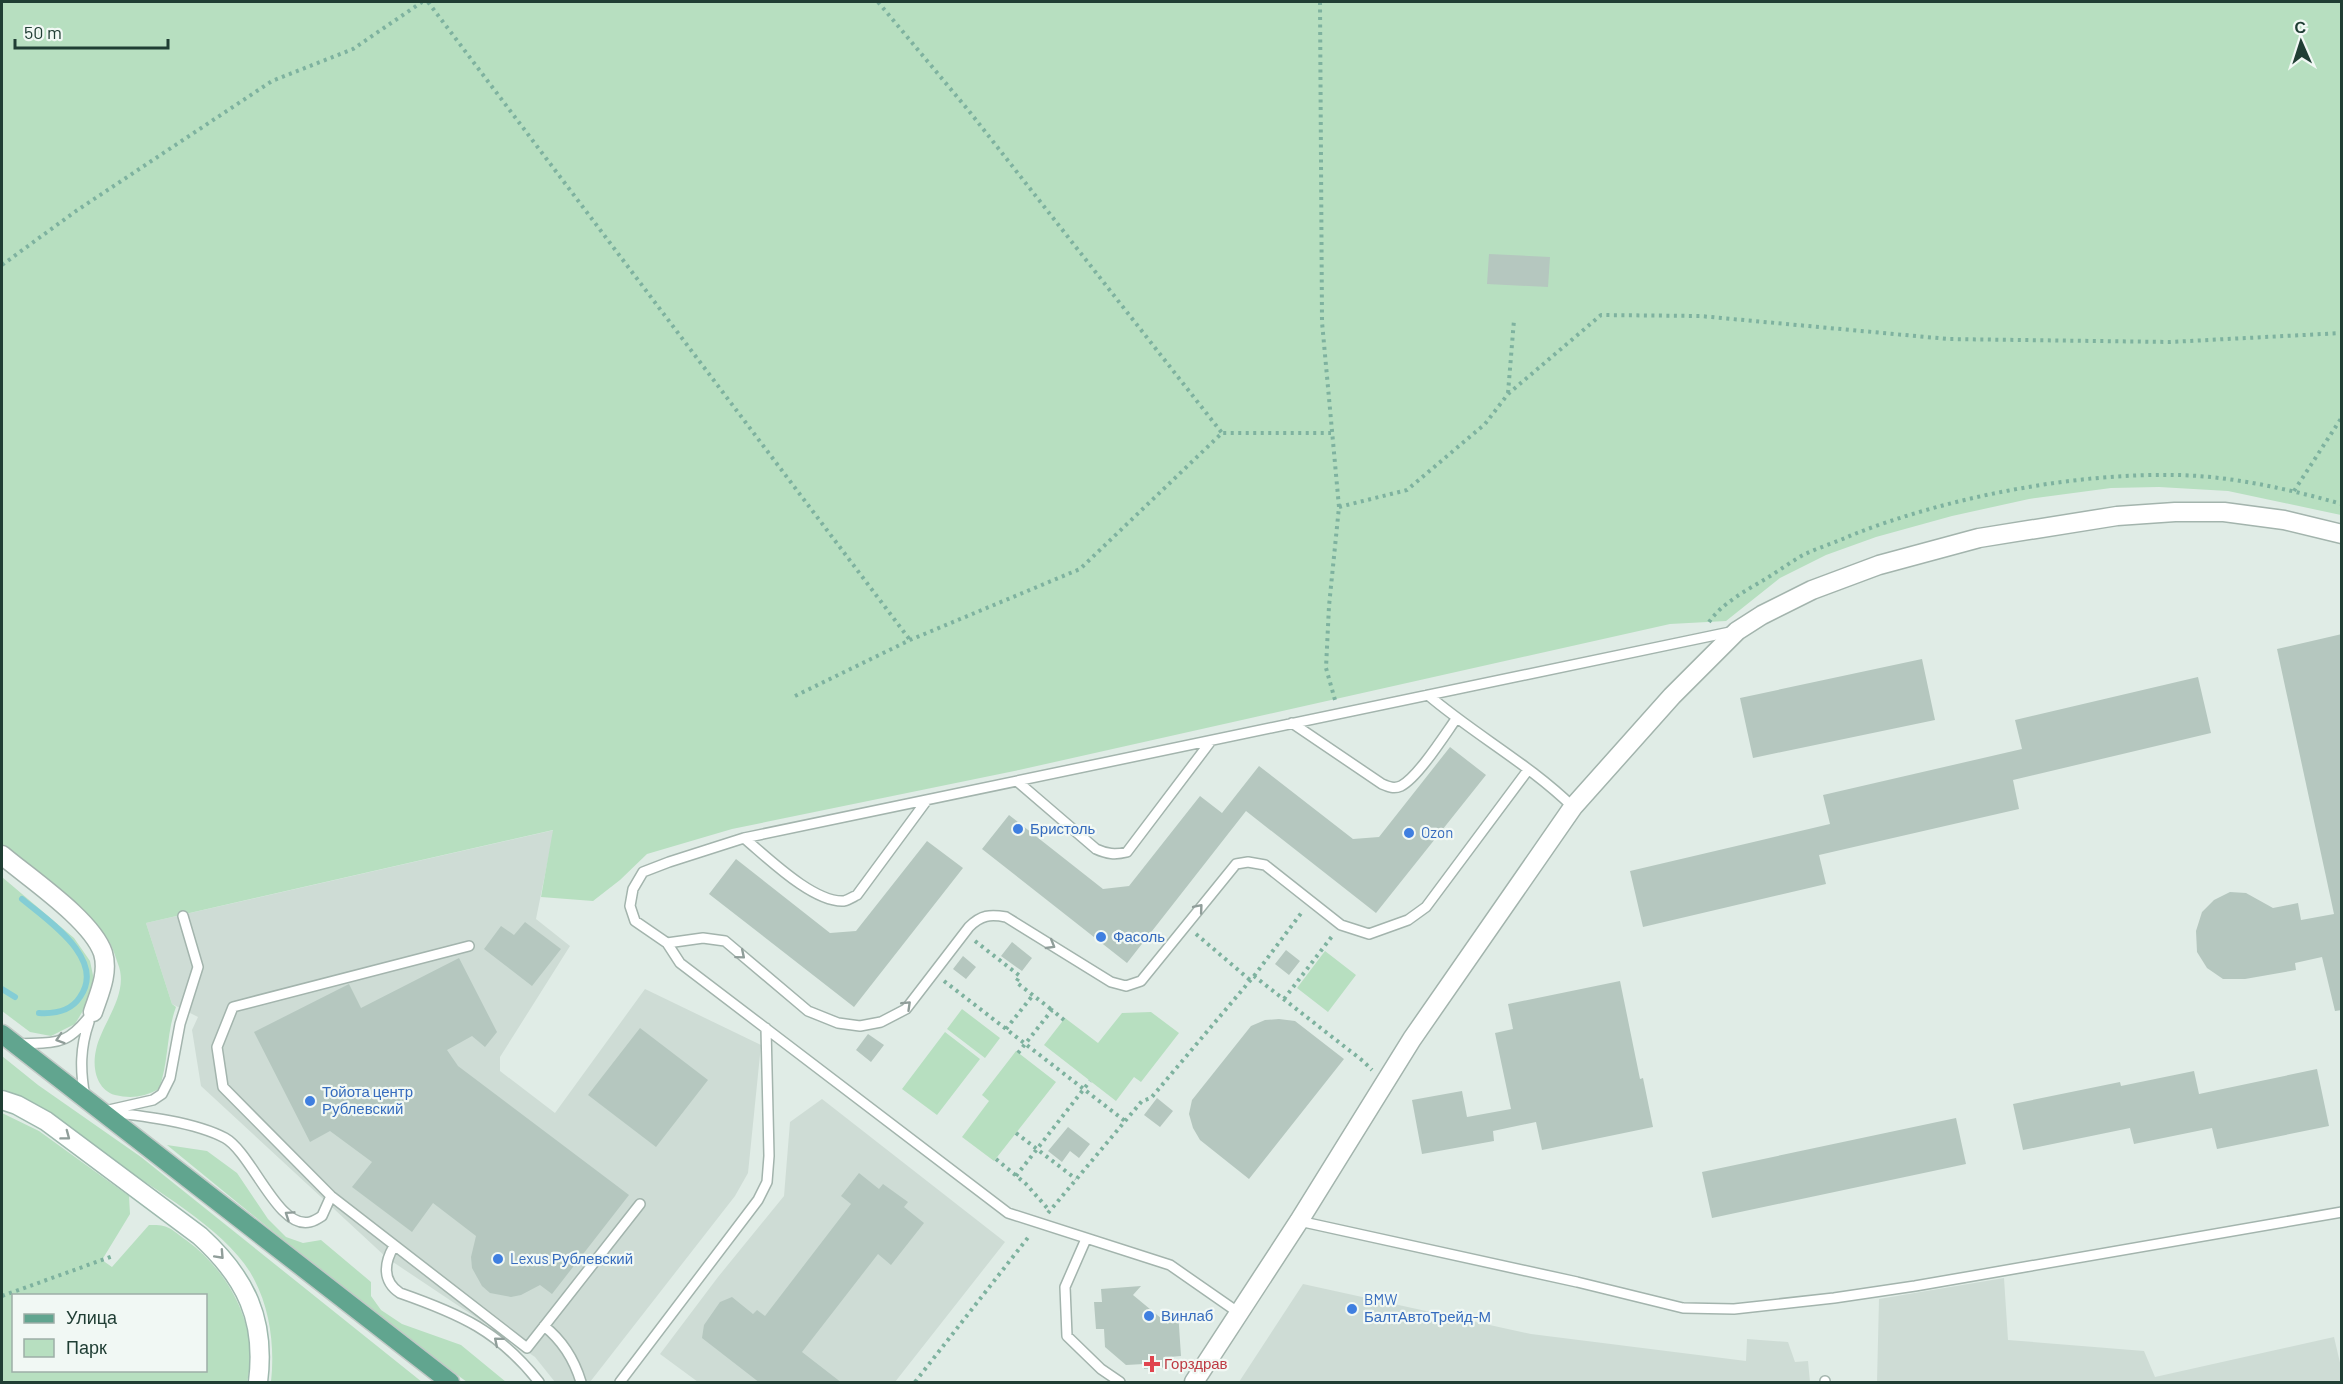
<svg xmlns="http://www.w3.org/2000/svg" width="2343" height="1384" font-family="Barlow,sans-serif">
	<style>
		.built { fill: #cedcd5 }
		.green { fill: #b7dfc0; fill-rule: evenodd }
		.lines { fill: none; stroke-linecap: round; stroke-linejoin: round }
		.stream { stroke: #84cdd5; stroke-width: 6 }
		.building { fill: #b5c7bf }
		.lane-casing { stroke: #a3b4ad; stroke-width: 12 }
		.street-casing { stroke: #a3b4ad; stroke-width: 21 }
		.secondary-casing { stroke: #9eb9ae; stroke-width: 21 }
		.primary-casing { stroke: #c1c9c6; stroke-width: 21 }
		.path { stroke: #7eb29f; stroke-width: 4; stroke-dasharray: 3 4.5; stroke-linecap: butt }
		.lane { stroke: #fff; stroke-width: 9 }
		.street { stroke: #fff; stroke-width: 18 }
		.secondary { stroke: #fff; stroke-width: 18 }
		.primary { stroke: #61a58f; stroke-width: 18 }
		.oneway { stroke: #909e9a }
		.shop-dot { fill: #3f7fe0; stroke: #f1f8f4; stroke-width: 2 }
		.health-dot { fill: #e0444e; stroke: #f1f8f4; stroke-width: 2 }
		.labels { text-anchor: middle; stroke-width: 4.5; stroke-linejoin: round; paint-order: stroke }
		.shop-label { font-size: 15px; fill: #366cbe; stroke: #f1f8f4; text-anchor: start }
		.health-label { font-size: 15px; fill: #be3a42; stroke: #f1f8f4; text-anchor: start }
	</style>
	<rect width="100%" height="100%" fill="#e0ece6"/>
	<path class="built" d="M 554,830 L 536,919 L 570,946 L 500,1057 L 500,1071 L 555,1113 L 645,989 L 761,1045 L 748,1173 L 735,1196 L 590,1382 L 555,1382 L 535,1357 L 387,1258 L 201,1086 L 192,1030 L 198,1017 L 172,1004 L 146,923 Z
		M 822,1099 L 1005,1242 L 895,1382 L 698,1382 L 660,1354 L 718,1277 L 784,1196 L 790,1122 Z
		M 2004,1278 L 2008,1340 L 2144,1351 L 2155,1377 L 2334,1337 L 2341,1367 L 2341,1382 L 1877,1382 L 1879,1299 Z
		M 1303,1284 L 1531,1334 L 1746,1361 L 1747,1339 L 1788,1342 L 1795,1362 L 1808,1361 L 1810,1382 L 1239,1382 Z"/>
	<path class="green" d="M 2,2 L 2341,2 L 2341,515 L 2228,491 L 2159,487 L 2111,488 L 2029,499 L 1952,516 L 1876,537 L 1826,555 L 1780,578 L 1726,621 L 1670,624 L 1019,770 L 732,829 L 647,854 L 620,880 L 593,901 L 541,897 L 553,830 L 146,923 L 172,1004 L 176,1007 C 166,1034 169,1062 159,1089 C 144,1097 131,1099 115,1095 C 96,1089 92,1067 96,1050 C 101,1024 130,994 118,964 C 115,955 111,942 105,935 C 100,928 92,922 85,916 C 59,891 30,869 2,846 Z
		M 2,877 L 74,938 L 90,961 L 94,980 L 90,999 L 75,1024 L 51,1036 L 30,1032 L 2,1011 Z
		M 1325,951 L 1356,975 L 1328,1012 L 1297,988 Z
		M 962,1009 L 1000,1038 L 985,1058 L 947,1029 Z
		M 1151,1012 L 1179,1033 L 1141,1082 L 1134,1077 L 1116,1101 L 1044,1045 L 1065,1018 L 1098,1043 L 1122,1013 Z
		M 945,1032 L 980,1059 L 937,1115 L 902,1089 Z
		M 1016,1051 L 1056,1082 L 994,1161 L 962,1137 L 989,1101 L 982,1095 Z
		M 2,1056 L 38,1085 L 141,1157 L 422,1382 L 271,1382 C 275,1346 270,1305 250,1272 C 223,1228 152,1188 109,1158 C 84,1140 59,1123 33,1107 C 23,1101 12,1093 2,1089 Z
		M 2,1113 L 39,1131 L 129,1196 L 130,1214 L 102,1260 L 112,1267 L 149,1225 C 169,1224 171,1229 186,1240 C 230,1272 260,1328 247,1382 L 2,1382 ZM 14,1296 L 206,1296 L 206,1370 L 14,1370 Z
		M 167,1145 L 207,1151 L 237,1173 L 268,1219 L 286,1237 L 303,1243 L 321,1240 L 371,1282 L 371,1296 L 381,1310 L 402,1324 L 461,1345 L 506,1382 L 467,1382 L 379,1318 Z"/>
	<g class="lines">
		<path class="stream" d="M 22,899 C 47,920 107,959 80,997 C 71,1011 55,1014 39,1013
			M 2,989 L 15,997"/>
	</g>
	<path class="building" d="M 1489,254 L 1550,257 L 1548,287 L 1487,284 Z
		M 2342,634 L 2342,1010 L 2335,1011 L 2322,957 L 2295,963 L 2296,970 L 2245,979 L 2223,979 L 2207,968 L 2197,952 L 2196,931 L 2202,912 L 2214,900 L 2230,892 L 2246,893 L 2273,908 L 2298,903 L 2301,920 L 2334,914 L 2277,649 Z
		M 1922,659 L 1935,720 L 1753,758 L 1740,698 Z
		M 2198,677 L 2211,733 L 2013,780 L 2019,809 L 1819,855 L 1826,884 L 1643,927 L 1630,871 L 1830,824 L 1823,795 L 2022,749 L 2015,720 Z
		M 1450,747 L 1486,775 L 1376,913 L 1246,811 L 1127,963 L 982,849 L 1009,815 L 1103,889 L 1129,886 L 1200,796 L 1222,813 L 1259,766 L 1353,839 L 1379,837 Z
		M 927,841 L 963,868 L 854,1007 L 709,894 L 736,859 L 830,933 L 856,931 Z
		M 525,922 L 561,949 L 532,986 L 484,949 L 501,926 L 514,935 Z
		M 1012,942 L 1032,958 L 1022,971 L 1001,956 Z
		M 1286,950 L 1300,961 L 1289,975 L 1275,964 Z
		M 963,956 L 976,967 L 966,979 L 953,969 Z
		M 459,958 L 497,1032 L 485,1047 L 472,1036 L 447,1050 L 458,1066 L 629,1195 L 552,1294 L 540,1285 L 521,1295 L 511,1297 L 490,1293 L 482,1286 L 472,1268 L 471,1257 L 476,1236 L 433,1203 L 412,1232 L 352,1187 L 372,1162 L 330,1131 L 310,1142 L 254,1032 L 349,984 L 361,1008 Z
		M 1620,981 L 1640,1079 L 1643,1078 L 1653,1127 L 1542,1150 L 1536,1122 L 1493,1131 L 1494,1141 L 1422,1154 L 1412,1100 L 1462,1091 L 1467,1117 L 1511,1109 L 1495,1033 L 1513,1029 L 1508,1004 Z
		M 1279,1019 L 1295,1021 L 1344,1059 L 1249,1179 L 1200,1140 L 1193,1128 L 1189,1114 L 1192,1100 L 1251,1026 L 1265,1020 Z
		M 640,1028 L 708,1080 L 656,1147 L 588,1095 Z
		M 868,1034 L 884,1045 L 871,1062 L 856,1050 Z
		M 2317,1069 L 2329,1126 L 2217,1149 L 2212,1128 L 2134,1144 L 2130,1128 L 2023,1150 L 2013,1104 L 2120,1082 L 2121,1086 L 2194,1071 L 2199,1094 Z
		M 1157,1098 L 1173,1111 L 1160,1127 L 1144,1115 Z
		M 1956,1118 L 1966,1164 L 1712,1218 L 1702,1172 Z
		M 1068,1127 L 1090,1144 L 1079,1158 L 1070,1151 L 1062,1162 L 1048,1151 Z
		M 859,1173 L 879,1189 L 883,1184 L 908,1202 L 904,1207 L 924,1223 L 891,1265 L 878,1254 L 802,1352 L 842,1383 L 760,1383 L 702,1338 L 704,1325 L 720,1302 L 732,1297 L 753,1314 L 757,1310 L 765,1316 L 851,1204 L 841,1196 Z
		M 1141,1286 L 1133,1295 L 1168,1324 L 1178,1311 L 1181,1356 L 1169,1357 L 1169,1367 L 1144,1369 L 1144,1364 L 1126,1365 L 1105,1347 L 1104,1329 L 1096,1329 L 1094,1302 L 1102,1302 L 1101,1289 Z"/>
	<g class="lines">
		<defs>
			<path id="lane" d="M 1428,695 C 1475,735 1529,764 1573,807
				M 1292,723 L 1382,784 C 1389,787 1394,789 1401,786 C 1418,777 1444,736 1456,719
				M 1018,782 L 1096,849 C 1107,854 1115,855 1127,852 L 1211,741
				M 744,838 C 767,857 813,903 844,901 C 848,900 853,897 857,895 L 927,800
				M 667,943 L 703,938 L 725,941 L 808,1011 L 838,1023 L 860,1026 L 881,1022 L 906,1009 L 969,927 C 981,915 990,914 1006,917 L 1111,982 L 1126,986 L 1141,981 L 1236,864 L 1248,862 L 1265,865 L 1341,925 L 1369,934 L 1408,920 L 1426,907 L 1528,770
				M 469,946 L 233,1007 L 217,1047 L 223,1087 L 331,1196 L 527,1348 L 640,1204
				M 18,1044 C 59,1042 67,1046 93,1012
				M 85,1097 C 80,1070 80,1048 89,1022
				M 109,1110 L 153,1100 L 162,1094 L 170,1078 L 180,1024 L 198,967 L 183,916
				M 109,1112 C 143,1116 195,1122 225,1138 C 252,1153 278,1230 310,1222 C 314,1221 319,1218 322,1216 L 331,1196
				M 1299,1221 L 1577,1282 L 1683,1308 L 1734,1309 L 1834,1298 L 1915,1286 L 2342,1212
				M 1086,1239 L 1065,1287 L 1067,1336 L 1101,1369 L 1120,1382
				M 394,1246 C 384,1263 382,1281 400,1293 C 460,1314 499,1331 539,1382
				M 1239,1313 L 1170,1265 L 1008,1213 L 680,963 L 667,943 L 635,921 L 630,906 L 633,889 L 643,872 L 669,862 L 744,838 L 1730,632
				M 544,1326 C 563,1341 574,1359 581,1382
				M 1825,1381 L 1825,1382
				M 620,1382 L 758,1200 L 767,1182 L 769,1156 L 766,1028"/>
			<path id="street" d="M 2,855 C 29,878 92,920 103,953 C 109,973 99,994 93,1012
				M 1194,1382 L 1299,1221 L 1412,1039 L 1573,807 L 1672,696 L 1737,631 L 1762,615 L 1812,590 L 1879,565 L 1979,538 L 2117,516 L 2175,512 L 2224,512 L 2284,520 L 2342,534"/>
			<path id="secondary" d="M 2,1100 L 17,1105 L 46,1121 L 200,1236 C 246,1278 266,1320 258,1382"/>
			<path id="primary" d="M 2,1034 L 450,1382"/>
		</defs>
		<use href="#lane" class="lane-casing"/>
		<use href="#street" class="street-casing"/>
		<use href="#secondary" class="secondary-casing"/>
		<use href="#primary" class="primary-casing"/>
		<path class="path" d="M 428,2 L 910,640
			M 878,2 L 969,111 L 1222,433
			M 1320,2 L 1322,322 L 1339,507 L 1329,606 L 1326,668 L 1335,700
			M 2,265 L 76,211 L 272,81 L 353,49 L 422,2
			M 1508,393 L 1514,320
			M 2294,491 L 2342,417
			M 1339,507 L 1407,490 L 1485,424 L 1508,394 L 1601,315 L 1700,316 L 1948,339 L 2170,342 L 2342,333
			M 1709,622 C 1722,603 1747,590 1767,578 C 1780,570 1792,561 1805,554 C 1820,547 1837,542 1852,535 C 1948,497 2073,473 2176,475 C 2232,476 2288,489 2342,504
			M 795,696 L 910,640 L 1080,569 L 1222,433 L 1331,433
			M 1196,934 L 1250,980
			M 975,941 L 1020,976 L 1016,982 L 1052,1010
			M 1254,976 L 1302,912
			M 944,981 L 1125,1121
			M 1284,999 L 1333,935
			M 1006,1029 L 1033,995
			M 1018,1053 L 1052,1010 L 1064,1020
			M 1016,1133 L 1076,1179
			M 996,1159 L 1026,1184 L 1049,1210
			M 1016,1176 L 1090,1081
			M 1048,1213 L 1142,1101 L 1151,1098 L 1254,976 L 1363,1061 L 1372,1070
			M 2,1296 L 113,1256
			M 915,1382 L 1030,1235"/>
		<use href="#lane" class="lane"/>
		<use href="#street" class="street"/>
		<use href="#secondary" class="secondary"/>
		<use href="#primary" class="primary"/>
	</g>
	<defs><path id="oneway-chevron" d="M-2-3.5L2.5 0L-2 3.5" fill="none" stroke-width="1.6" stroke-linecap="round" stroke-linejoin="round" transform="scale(1.5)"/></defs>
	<g class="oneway">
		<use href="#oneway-chevron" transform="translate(1199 908) rotate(-50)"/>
		<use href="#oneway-chevron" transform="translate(1051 945) rotate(31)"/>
		<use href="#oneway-chevron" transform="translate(741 955) rotate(40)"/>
		<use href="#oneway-chevron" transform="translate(907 1005) rotate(-44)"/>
		<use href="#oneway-chevron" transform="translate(60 1039) rotate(162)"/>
		<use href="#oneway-chevron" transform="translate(66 1136) rotate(37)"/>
		<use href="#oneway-chevron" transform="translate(289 1215) rotate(-146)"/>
		<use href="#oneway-chevron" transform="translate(220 1255) rotate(47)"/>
		<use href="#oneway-chevron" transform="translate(498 1341) rotate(-140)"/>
	</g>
	<g class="shop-dot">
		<circle cx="1018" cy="829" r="6"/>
		<circle cx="1409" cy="833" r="6"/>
		<circle cx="1101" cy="937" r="6"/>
		<circle cx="310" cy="1101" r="6"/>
		<circle cx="498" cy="1259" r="6"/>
		<circle cx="1352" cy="1309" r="6"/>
		<circle cx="1149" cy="1316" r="6"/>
	</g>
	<path class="health-dot" d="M1149 1355h6v6h6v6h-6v6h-6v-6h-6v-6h6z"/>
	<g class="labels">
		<g class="shop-label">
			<text x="1030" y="834">Бристоль</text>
			<text x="1421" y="838">Ozon</text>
			<text x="1113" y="942">Фасоль</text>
			<text x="322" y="1097">Тойота центр<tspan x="322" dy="17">Рублевский</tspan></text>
			<text x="510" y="1264">Lexus Рублевский</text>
			<text x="1364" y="1305">BMW<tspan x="1364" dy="17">БалтАвтоТрейд-М</tspan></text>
			<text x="1161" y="1321">Винлаб</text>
		</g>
		<g class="health-label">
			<text x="1164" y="1369">Горздрав</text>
		</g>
	</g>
	<rect width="2343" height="1384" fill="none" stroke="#203e34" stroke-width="6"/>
	<rect x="12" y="1294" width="195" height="78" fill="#f1f8f4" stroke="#9daea7" stroke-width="1.5"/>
	<rect x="24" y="1314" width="30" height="9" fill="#61a58f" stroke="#9daea7" stroke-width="1.5"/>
	<text x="66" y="1324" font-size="18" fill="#203e34">Улица</text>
	<rect x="24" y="1339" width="30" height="18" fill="#b7dfc0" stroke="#9daea7" stroke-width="1.5"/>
	<text x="66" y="1354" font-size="18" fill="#203e34">Парк</text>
	<g transform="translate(2301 42) rotate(357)" stroke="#f1f8f4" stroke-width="4.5" paint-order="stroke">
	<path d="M0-4.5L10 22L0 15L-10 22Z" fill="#203e34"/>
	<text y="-9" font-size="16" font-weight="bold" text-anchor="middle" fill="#203e34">С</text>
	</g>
	<path d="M15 39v9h153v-9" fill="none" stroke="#203e34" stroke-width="3"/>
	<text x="24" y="39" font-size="18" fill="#203e34" stroke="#f1f8f4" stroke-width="4.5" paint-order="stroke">50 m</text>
</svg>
